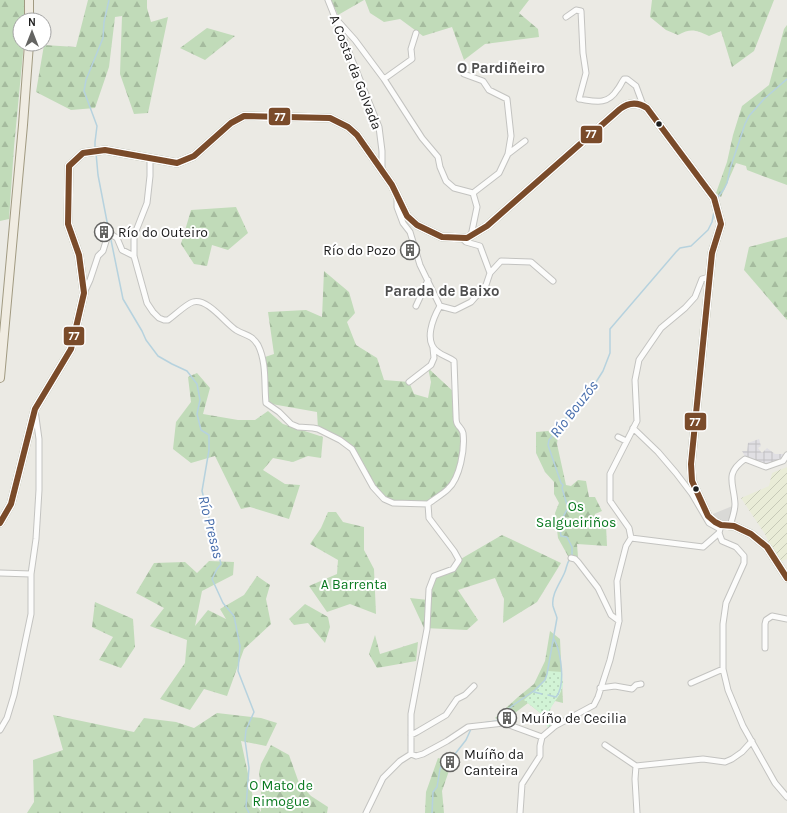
<svg xmlns="http://www.w3.org/2000/svg" width="787" height="813" font-family="Karla,sans-serif">
	<style>
		.farmland { fill: url(#farmland-furrows) }
		.forest { fill: url(#forest-firs) }
		.park { fill: url(#park-dots) }
		.parking { fill: #d9d9d6 }
		.plaza { fill: url(#plaza-grid) }
		.lines { fill: none; stroke-linecap: round; stroke-linejoin: round }
		.stream { stroke: #b6d2de; stroke-width: 1.5 }
		.street-casing { stroke: #c3c3c0; stroke-width: 7 }
		.secondary-casing { stroke: #90957c; stroke-width: 9 }
		.primary-casing { stroke: #a19a81; stroke-width: 10 }
		.street { stroke: #fcfcfb; stroke-width: 5 }
		.secondary { stroke: #f1f2e9; stroke-width: 7 }
		.primary { stroke: #f0ece2; stroke-width: 8 }
		.bus-1-casing { stroke: #fff; stroke-width: 9 }
		.bus-1 { stroke: #7a4b2a; stroke-width: 6 }
		.bus-dot { fill: #1c1c1c; stroke: #fff; stroke-width: 1.5 }
		.labels { text-anchor: middle; stroke-width: 4; stroke-linejoin: round; paint-order: stroke }
		.street-label { font-size: 14px; fill: #1c1c1c; stroke: #fff }
		.poi-label { font-size: 14px; fill: #1c1c1c; stroke: #fff; text-anchor: start }
		.park-label { font-size: 14px; fill: #0a7a20; stroke: #fff }
		.neighbourhood-label { font-size: 15px; font-weight: bold; fill: #4f4f4f; stroke: #fff }
		.water-label { font-size: 15px; font-style: italic; fill: #486eac; stroke: #fff }
		.line-badge { stroke: #fff; stroke-width: 1.5 }
		.badge-label { font-size: 11px; text-anchor: middle; font-weight: bold; fill: #fff }
	</style>
	<defs>
		<pattern id="farmland-furrows" width="10" height="10" patternUnits="userSpaceOnUse"><rect width="10" height="10" fill="#e9ecd7"/><path d="M-1 1l2-2M0 10L10 0M9 11l2-2" fill="none" stroke="#c7cab8"/></pattern>
		<pattern id="forest-firs" width="22" height="20" patternUnits="userSpaceOnUse"><rect width="22" height="20" fill="#c1dbb9"/><path d="M5 1l3.5 6h-7zM16 11l3.5 6h-7z" fill="#a5bb9e"/></pattern>
		<pattern id="park-dots" width="8" height="8" patternUnits="userSpaceOnUse"><rect width="8" height="8" fill="#d1f3d5"/><path d="M2 2h.1M6 6h.1" fill="none" stroke="#b3d0b6" stroke-width="1.8" stroke-linecap="round"/></pattern>
		<pattern id="plaza-grid" width="8" height="8" patternUnits="userSpaceOnUse"><rect width="8" height="8" fill="#e0dfe3"/><path d="M0 4h8M4 0v8" fill="none" stroke="#c0bfc2"/></pattern>
	</defs>
	<rect width="100%" height="100%" fill="#ebeae4"/>
	<path class="farmland" d="M 787,467 L 787,559 L 778,563 L 765,534 L 741,498 L 769,486 L 772,473 Z"/>
	<path class="forest" d="M 0,0 L 24,0 L 24,20 L 20,20 L 20,44 L 24,44 L 23,53 L 14,147 L 9,219 L 0,221 Z
		M 88,0 L 147,0 L 147,8 L 151,22 L 168,17 L 148,113 L 134,114 L 120,74 L 122,16 L 115,17 L 109,67 L 95,108 L 71,110 L 36,92 L 44,45 L 76,47 Z
		M 331,0 L 364,0 L 338,15 Z
		M 365,0 L 529,0 L 519,13 L 538,29 L 539,37 L 485,44 L 464,60 L 452,27 L 423,36 L 400,19 L 384,22 L 370,13 Z
		M 652,0 L 774,0 L 754,51 L 732,67 L 721,31 L 709,36 C 696,30 691,28 678,35 L 666,30 L 650,17 Z
		M 787,25 L 787,185 L 747,170 L 746,166 L 736,163 L 721,197 L 716,193 L 727,162 L 733,135 L 742,106 L 769,85 L 784,29 Z
		M 207,28 L 235,36 L 205,60 L 180,48 Z
		M 236,207 L 248,233 L 228,250 L 212,245 L 207,266 L 194,264 L 181,244 L 191,210 Z
		M 787,237 L 787,320 L 744,270 L 749,247 Z
		M 324,271 L 349,292 L 355,313 L 347,322 L 356,345 L 377,358 L 384,380 L 409,382 L 414,394 L 428,398 L 431,382 L 428,368 L 456,394 L 456,416 L 462,430 L 463,440 L 456,479 L 428,504 L 393,503 L 378,494 L 352,449 L 318,429 L 317,412 L 266,403 L 262,358 L 274,354 L 268,312 L 306,310 L 322,317 Z
		M 197,373 L 210,388 L 203,414 L 238,420 L 255,420 L 268,411 L 283,424 L 323,437 L 321,458 L 308,456 L 293,462 L 273,458 L 263,470 L 285,484 L 300,485 L 289,519 L 250,507 L 241,509 L 215,456 L 191,463 L 173,449 L 176,422 L 191,402 L 188,377 Z
		M 548,431 L 558,436 L 557,444 L 566,485 L 571,486 L 578,480 L 586,481 L 589,497 L 595,497 L 602,511 L 595,514 L 594,525 L 606,525 L 607,546 L 577,544 L 578,557 L 568,556 L 558,538 L 555,513 L 559,503 L 554,494 L 554,482 L 545,472 L 536,453 L 536,432 Z
		M 328,512 L 336,512 L 343,522 L 364,527 L 364,550 L 374,569 L 376,614 L 350,604 L 327,612 L 309,586 L 337,574 L 338,560 L 310,544 L 321,528 Z
		M 502,535 L 561,563 L 537,602 L 503,623 L 504,599 L 495,578 L 458,590 L 478,620 L 467,630 L 424,628 L 410,598 L 428,600 L 434,576 L 453,569 L 459,560 Z
		M 209,561 L 234,562 L 233,575 L 202,591 L 195,626 L 208,610 L 226,619 L 220,609 L 244,595 L 257,576 L 270,585 L 266,599 L 271,624 L 244,649 L 227,696 L 204,689 L 190,710 L 160,699 L 185,663 L 187,640 L 150,626 L 164,608 L 136,593 L 154,563 L 185,562 L 197,573 Z
		M 95,602 L 133,619 L 135,647 L 121,668 L 99,660 L 113,637 L 92,627 Z
		M 305,604 L 328,617 L 330,627 L 325,643 L 308,623 L 294,625 L 289,619 Z
		M 550,631 L 560,639 L 563,703 L 555,701 L 544,716 L 528,703 L 503,722 L 495,718 L 518,697 L 534,684 L 545,661 Z
		M 375,635 L 380,654 L 418,642 L 416,661 L 377,668 L 369,654 Z
		M 217,713 L 261,718 L 277,723 L 266,746 L 241,741 L 254,802 L 261,812 L 261,788 L 259,773 L 261,764 L 271,745 L 289,755 L 299,783 L 311,796 L 328,807 L 327,813 L 27,813 L 34,802 L 33,760 L 63,750 L 53,715 L 134,732 L 144,718 L 176,722 L 194,728 Z
		M 438,758 L 452,762 L 442,791 L 444,813 L 425,813 L 426,792 Z"/>
	<path class="park" d="M 548,671 L 562,672 C 562,676 563,681 563,685 C 560,702 542,707 552,728 L 549,731 L 546,723 L 546,714 L 544,716 L 524,700 C 533,692 546,684 548,671 Z"/>
	<path class="parking" d="M 735,505 L 730,526 L 708,516 Z"/>
	<path class="plaza" d="M 759,439 L 761,446 L 758,448 L 762,453 L 767,448 L 775,454 L 786,454 L 782,460 L 766,466 L 746,458 L 742,451 L 747,451 L 748,443 Z"/>
	<g class="lines">
		<path class="stream" d="M 95,150 L 95,142 L 97,126 L 84,91 L 86,80 L 103,38 L 104,22 L 109,0
			M 96,153 L 98,175 L 109,232
			M 718,197 L 724,189 L 727,183 L 730,169 L 745,124 L 749,116 L 764,99 L 787,79
			M 111,240 L 123,299 L 142,331 L 146,340 L 158,356 L 172,364 L 187,371 L 197,384 L 200,400 L 197,414 L 201,430 L 209,435 L 209,450 L 202,491 L 221,564 L 217,569 L 212,579 L 223,603 L 234,616 L 240,646 L 238,671 L 254,712 L 246,730 L 245,740 L 249,768 L 246,807 L 249,813
			M 572,556 L 572,547 L 567,537 L 561,536 C 559,524 562,518 568,508 L 562,488 L 563,485 L 561,483 L 548,445 L 549,440 L 560,427 L 577,402 L 591,390 L 603,371 L 610,353 L 610,329 L 676,252 L 680,248 L 691,246 L 708,230 L 712,222 L 714,212
			M 534,692 L 542,694
			M 548,695 L 556,697 C 566,685 561,652 554,639
			M 483,723 L 496,721 L 512,706 L 535,690 L 545,680 L 547,674 L 557,618 C 556,614 554,610 553,606 C 551,595 560,583 564,574 C 567,568 566,564 570,559
			M 432,813 L 433,792 L 437,787 L 440,769 L 443,762 L 455,754 L 466,740 L 471,729"/>
		<defs>
			<path id="street" d="M 328,0 L 379,127 L 382,151 L 382,168
				M 566,17 L 576,10 L 581,11 L 583,53 L 586,73 L 579,99 C 594,101 607,106 617,90 C 620,87 621,83 624,79 L 627,79 L 636,86 L 643,105
				M 337,20 L 355,40 L 384,79 L 422,138 L 438,157 L 440,167 L 446,181 L 454,188 L 473,193 L 499,173 L 508,154 L 511,136 L 507,99 L 489,90 L 483,81 L 464,74
				M 384,79 L 412,59 L 411,49 L 416,33
				M 508,154 L 525,141
				M 150,158 L 150,176 L 147,203 L 134,236 L 134,256 L 147,303 L 153,312 L 159,318 L 164,320 L 168,320 C 174,316 186,304 193,302 C 208,298 225,323 236,330 C 246,336 251,334 258,345 C 267,363 264,385 266,403 L 279,412 L 291,424 L 298,427 L 313,428 L 318,429 L 340,440 L 352,449 L 373,487 L 384,499 L 393,503 L 428,504
				M 397,197 L 397,207 L 403,223 L 410,232 L 420,265 L 440,306 C 433,318 423,342 438,352 C 443,356 449,357 454,361 L 456,416 C 456,419 456,423 458,425 C 460,428 462,429 463,433 C 465,449 460,478 448,489 C 443,494 434,499 428,504 L 429,518 L 454,551 L 459,560 L 453,569 L 434,576 L 429,589 L 427,629 L 411,714 L 411,754
				M 471,236 L 477,207 L 473,193
				M 490,273 L 501,261 L 531,262 L 553,281
				M 84,293 L 90,280 L 98,256 L 103,251 L 107,238 L 109,236 L 112,235 L 117,238 L 122,250 L 134,256
				M 416,306 L 428,280
				M 440,306 L 455,310 L 471,302 L 486,285 L 490,273 L 480,246 L 466,242 L 462,238
				M 409,382 L 431,365 L 434,358 L 433,348
				M 633,428 L 658,452 L 676,473 L 692,494 L 709,523 L 720,529
				M 618,437 L 626,441
				M 730,526 C 732,519 735,511 735,504 C 734,483 724,474 745,459 L 766,467 L 783,461 L 787,455
				M 719,533 L 722,541 L 736,547 L 744,556 L 744,563 L 726,603 L 723,624 L 723,669 L 728,690 L 743,726 L 775,783 L 787,797
				M 631,538 L 629,528 L 610,501 L 610,474 L 637,421 L 635,380 L 639,360 L 661,328 L 685,308 L 695,297 L 702,279 L 709,277
				M 571,558 L 575,559 L 578,562 L 598,588 L 611,615 L 619,621
				M 0,573 L 31,574
				M 765,648 L 765,624 L 766,620 L 772,616 L 787,619
				M 691,683 L 723,669
				M 600,688 L 615,686 L 632,689 L 636,685 L 641,684
				M 0,730 L 7,718 L 14,695 L 31,614 L 31,574 L 36,539 L 39,490 L 39,439 L 35,410
				M 411,735 L 417,732 L 446,715 L 457,699 L 465,695 L 474,686
				M 605,745 L 636,766
				M 411,754 L 416,756 L 423,754 L 447,741 L 468,727 L 504,723 L 542,737
				M 636,766 L 703,759 L 725,762 L 732,759 L 742,752 L 752,741
				M 636,766 L 635,779 L 637,813
				M 366,813 L 383,778 L 400,761 L 411,754
				M 520,813 L 522,784 L 540,756 L 540,746 L 542,737 L 555,726 L 594,705 L 598,697 L 610,660 L 619,621 L 617,581 L 626,546 L 631,538 L 703,547 L 719,533 L 721,525"/>
			<path id="secondary" d="M 0,523 L 11,504 L 35,409 L 71,349 L 84,293 L 79,255 L 68,224 L 69,166 L 83,153 L 105,150 L 177,163 L 194,156 L 231,123 L 244,116 L 330,118 L 348,127 L 357,135 L 392,185 L 407,216 L 417,225 L 442,237 L 467,238 L 487,226 L 620,109 C 629,102 638,102 647,108 L 714,198 L 721,224 L 712,253 L 691,464 L 692,481 L 708,516 L 715,522 L 721,525 L 734,526 L 751,534 L 767,547 L 787,578"/>
			<path id="primary" d="M 29,0 L 29,20
				M 0,378 L 23,125 L 29,44"/>
		</defs>
		<use href="#street" class="street-casing"/>
		<use href="#secondary" class="secondary-casing"/>
		<use href="#primary" class="primary-casing"/>
		<use href="#street" class="street"/>
		<use href="#secondary" class="secondary"/>
		<use href="#primary" class="primary"/>
		<defs>
			<path id="bus-1" d="M 0,523 L 11,504 L 35,409 L 71,349 L 84,293 L 79,255 L 68,224 L 69,166 L 83,153 L 105,150 L 177,163 L 194,156 L 231,123 L 244,116 L 330,118 L 348,127 L 357,135 L 392,185 L 407,216 L 417,225 L 442,237 L 467,238 L 487,226 L 620,109 C 629,102 638,102 647,108 L 714,198 L 721,224 L 712,253 L 691,464 L 692,481 L 708,516 L 715,522 L 721,525 L 734,526 L 751,534 L 767,547 L 787,578"/>
		</defs>
		<use href="#bus-1" class="bus-1-casing"/>
		<use href="#bus-1" class="bus-1"/>
	</g>
	<defs>
		<symbol id="building-ring" viewBox="-11 -11 22 22"><circle r="9.5" fill="#fff" stroke="#646462" stroke-width="1.5"/><path d="M-4-6H4V6H1V3H-1V6H-4ZM-2.5-4.3h1.7v1.8h-1.7ZM.8-4.3h1.7v1.8H.8ZM-2.5-1h1.7V.8h-1.7ZM.8-1h1.7V.8H.8Z" fill="#646462"/></symbol>
	</defs>
	<g fill-rule="evenodd">
		<use href="#building-ring" x="93" y="221" width="22" height="22"/>
		<use href="#building-ring" x="399" y="239" width="22" height="22"/>
		<use href="#building-ring" x="496" y="707" width="22" height="22"/>
		<use href="#building-ring" x="439" y="751" width="22" height="22"/>
	</g>
	<g class="bus-dot">
		<circle cx="659" cy="124" r="3.5"/>
		<circle cx="696" cy="489" r="3.5"/>
	</g>
	<g class="labels">
		<g class="street-label">
			<text transform="translate(356 72) rotate(69)" y="5">A Costa da Golvada</text>
		</g>
		<g class="poi-label">
			<text x="118" y="237">Río do Outeiro</text>
			<text x="396" y="255" text-anchor="end">Río do Pozo</text>
			<text x="521" y="723">Muíño de Cecilia</text>
			<text x="464" y="759">Muíño da<tspan x="464" dy="16">Canteira</tspan></text>
		</g>
		<g class="park-label">
			<text x="576" y="511">Os<tspan x="576" dy="16">Salgueiriños</tspan></text>
			<text x="354" y="589">A Barrenta</text>
			<text x="281" y="790">O Mato de<tspan x="281" dy="16">Rimogue</tspan></text>
		</g>
		<g class="neighbourhood-label">
			<text x="501" y="73">O Pardiñeiro</text>
			<text x="442" y="296">Parada de Baixo</text>
		</g>
		<g class="water-label">
			<text transform="translate(574 409) rotate(-52)" y="5">Río Bouzós</text>
			<text transform="translate(211 527) rotate(76)" y="5">Río Presas</text>
		</g>
	</g>
	<g class="line-badge">
		<rect x="268" y="107" width="23" height="19" rx="4" fill="#7a4b2a"/>
		<rect x="580" y="125" width="23" height="19" rx="4" fill="#7a4b2a"/>
		<rect x="63" y="326" width="22" height="20" rx="4" fill="#7a4b2a"/>
		<rect x="684" y="412" width="23" height="19" rx="4" fill="#7a4b2a"/>
	</g>
	<g class="badge-label">
		<text x="280" y="121">77</text>
		<text x="591" y="138">77</text>
		<text x="74" y="340">77</text>
		<text x="695" y="426">77</text>
	</g>
	<g transform="translate(32 32)"><circle r="19" fill="#ffffff" stroke="#a4a4a4"/>
	<path d="M0-3L7 15L0 10L-7 15Z" fill="#646462"/>
	<text y="-6" font-size="11" font-weight="bold" text-anchor="middle" fill="#1c1c1c">N</text>
	</g>
</svg>
